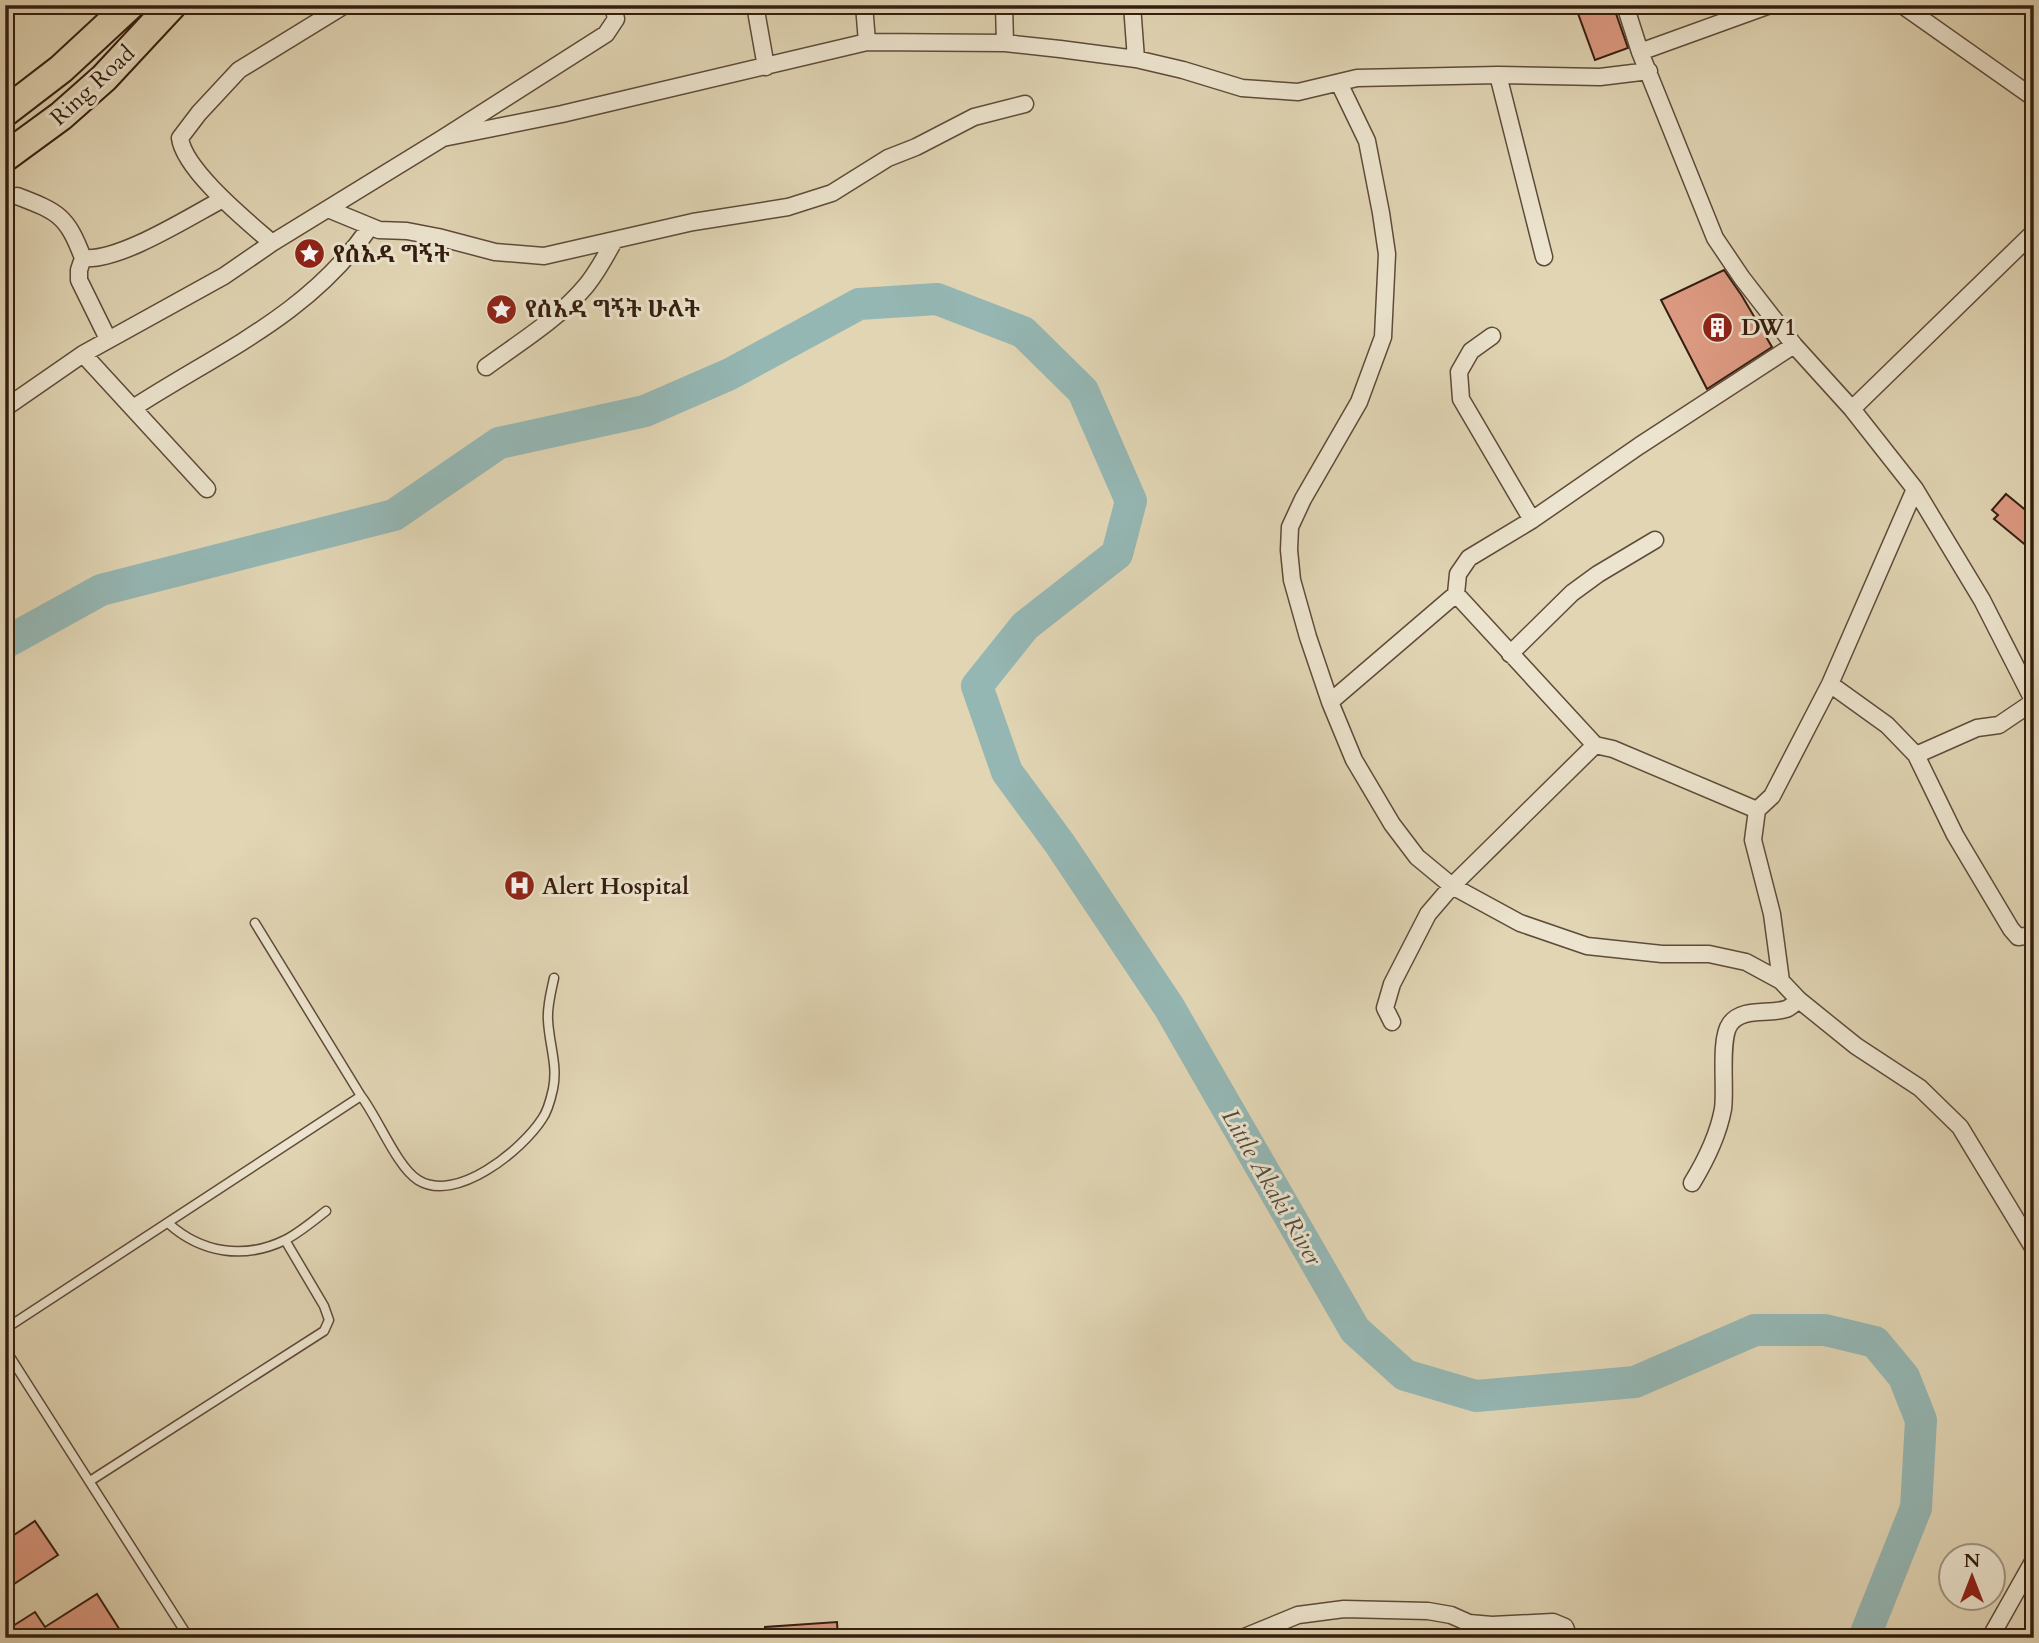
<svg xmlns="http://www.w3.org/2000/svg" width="2039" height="1643" font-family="Cardo,'Noto Serif Ethiopic',serif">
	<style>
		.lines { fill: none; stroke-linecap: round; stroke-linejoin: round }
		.river { stroke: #95b7b4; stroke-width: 32 }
		.building { fill: #dd9a82; stroke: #341d10; stroke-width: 2 }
		.service-casing { stroke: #5f4b39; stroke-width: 11 }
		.minor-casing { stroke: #5f4b39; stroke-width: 19 }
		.trunk-casing { stroke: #341d10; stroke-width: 32 }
		.service { stroke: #ece4ce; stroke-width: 8 }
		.minor { stroke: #ece4ce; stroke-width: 16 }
		.trunk { stroke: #e1d5b4; stroke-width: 28 }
		.labels { text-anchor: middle; stroke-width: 6; stroke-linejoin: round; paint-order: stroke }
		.street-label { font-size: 23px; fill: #341d10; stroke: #ece4ce }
		.poi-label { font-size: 23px; font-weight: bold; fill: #341d10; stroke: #ece4ce; text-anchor: start }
		.water-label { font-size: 24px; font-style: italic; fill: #514b41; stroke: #ece4ce }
	</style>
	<rect width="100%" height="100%" fill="#e1d5b4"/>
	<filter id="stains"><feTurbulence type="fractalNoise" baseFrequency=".00286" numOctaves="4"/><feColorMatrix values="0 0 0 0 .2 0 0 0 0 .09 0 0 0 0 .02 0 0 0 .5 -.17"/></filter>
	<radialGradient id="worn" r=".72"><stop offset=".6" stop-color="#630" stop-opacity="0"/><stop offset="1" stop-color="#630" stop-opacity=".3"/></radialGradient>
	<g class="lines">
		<path class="river" d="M 5,643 L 101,590 L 394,515 L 499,443 L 645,411 L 730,374 L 859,304 L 937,299 L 1023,332 L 1083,391 L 1131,501 L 1117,554 L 1025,626 L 977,686 L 1007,772 L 1060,844 L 1169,1007 L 1355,1330 L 1405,1375 L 1476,1396 L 1635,1382 L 1755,1330 L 1825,1330 L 1875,1342 L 1904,1377 L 1921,1420 L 1916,1508 L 1864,1638"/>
	</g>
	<path class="building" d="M 1583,5 L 1613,5 L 1628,48 L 1595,60 L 1576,8 Z
		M 1724,270 L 1742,296 L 1772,347 L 1707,389 L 1661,300 Z
		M 2006,494 L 2034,517 L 2034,552 L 1994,519 L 1998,515 L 1992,510 Z
		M 35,1521 L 58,1555 L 5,1590 L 5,1541 Z
		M 97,1594 L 125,1638 L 5,1638 L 5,1631 L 35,1612 L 45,1627 Z
		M 837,1622 L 838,1638 L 765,1638 L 765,1627 Z"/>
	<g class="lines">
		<defs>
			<path id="service" d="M 255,923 L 361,1096 C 378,1118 397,1167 418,1180 C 456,1204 522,1150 542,1119 C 548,1111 551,1098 553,1089 C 558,1065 549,1044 548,1020 C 547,1006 551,992 554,978
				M 168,1223 C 201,1253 244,1260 285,1240 C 299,1233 313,1221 326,1211
				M 5,1329 L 361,1096
				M 5,1349 L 189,1638
				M 90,1481 L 324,1331 L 329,1320 L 324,1306 L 285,1240"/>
			<path id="minor" d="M 755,5 L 766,67
				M 864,5 L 867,42
				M 1004,5 L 1005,43
				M 1132,5 L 1136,59
				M 1625,5 L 1640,52 L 1715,238 L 1742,278 L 1794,345 L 1852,409 L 1915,489 L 1982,600 L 2034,702
				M 1902,5 L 2034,98
				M 1640,52 L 1770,5
				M 1498,75 L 1544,257
				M 1339,83 L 1367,141 L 1381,213 L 1387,254 L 1383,337 L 1359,402 L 1303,499 L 1290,527 L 1289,550 L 1292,580 L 1308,637 L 1330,702 L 1354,760 L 1392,824 L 1417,857 L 1452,886 L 1520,923 L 1587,946 L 1662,954 L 1709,954 L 1746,962 L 1781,981 L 1799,1000 L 1856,1046 L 1920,1088 L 1960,1127 L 2034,1249
				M 443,138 L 562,114 L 867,42 L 1005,43 L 1060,49 L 1136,59 L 1183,70 L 1242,88 L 1298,92 L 1357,78 L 1498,75 L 1600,77 L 1649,71
				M 17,196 C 59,212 67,216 83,258 L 79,270 L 79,280 L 108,339
				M 328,209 L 379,230 L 407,231 L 438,237 L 495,252 L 544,256 L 693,222 L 788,207 L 832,193 L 888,158 L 916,147 L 974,117 L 1025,104
				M 272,243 C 247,221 184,170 180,138 L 199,113 L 239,70 L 345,5
				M 83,258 C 119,262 189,217 223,199
				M 1492,336 L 1471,351 L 1459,372 L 1461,399 L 1532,520
				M 83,354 L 207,489
				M 486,367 C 520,342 557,320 585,287 C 597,273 605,257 614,241
				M 5,408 L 83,354 L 224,276 L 272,243 L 443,138 L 606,34 L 616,19 L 613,5
				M 133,408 C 221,351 308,316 370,227
				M 1852,409 L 2034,232
				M 1456,594 L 1595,745 L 1613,749 L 1757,810
				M 1510,654 L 1572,593 L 1598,574 L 1655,540
				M 1830,684 L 1887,725 L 1916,755 L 1955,835 L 2011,929 L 2018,937 L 2034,935
				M 1330,702 L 1456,594 L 1458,574 L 1469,558 L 1532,520 L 1639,446 L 1794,345
				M 1916,755 L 1977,728 L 1999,725 L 2033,702
				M 1781,981 L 1772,914 L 1753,840 L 1757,810 L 1772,796 L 1830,684 L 1915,489
				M 1392,1022 L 1385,1008 L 1392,984 L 1428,914 L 1452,886 L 1595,745
				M 1692,1183 C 1706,1160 1718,1136 1723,1109 C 1726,1089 1719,1039 1730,1024 C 1742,1007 1768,1015 1786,1009 C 1790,1008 1794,1003 1799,1000
				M 1242,1638 L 1298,1615 L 1344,1609 L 1428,1611 L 1451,1615 L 1469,1623 L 1492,1625 L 1553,1622 L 1565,1627 L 1569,1638
				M 1990,1638 L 2034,1560"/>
			<path id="trunk" d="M 5,112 L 61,69 L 130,5
				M 5,157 L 61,116 L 104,78 L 172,5"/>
		</defs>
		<use href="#service" class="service-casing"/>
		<use href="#minor" class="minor-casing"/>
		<use href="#trunk" class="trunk-casing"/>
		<use href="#service" class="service"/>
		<use href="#minor" class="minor"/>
		<use href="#trunk" class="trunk"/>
	</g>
	<defs>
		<symbol id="sight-disc" viewBox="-11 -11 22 22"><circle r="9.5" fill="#8f2418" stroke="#ece4ce"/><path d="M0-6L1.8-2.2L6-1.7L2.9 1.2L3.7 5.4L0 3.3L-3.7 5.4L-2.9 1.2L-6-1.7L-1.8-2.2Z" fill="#fff"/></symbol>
		<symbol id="building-disc" viewBox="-11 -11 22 22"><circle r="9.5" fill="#8f2418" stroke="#ece4ce"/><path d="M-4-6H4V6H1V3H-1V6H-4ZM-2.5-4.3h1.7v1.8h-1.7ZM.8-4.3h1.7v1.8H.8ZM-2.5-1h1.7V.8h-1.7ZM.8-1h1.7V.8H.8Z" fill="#fff"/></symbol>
		<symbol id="hospital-disc" viewBox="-11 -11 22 22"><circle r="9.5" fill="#8f2418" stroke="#ece4ce"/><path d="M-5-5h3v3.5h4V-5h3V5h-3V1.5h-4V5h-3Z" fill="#fff"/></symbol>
	</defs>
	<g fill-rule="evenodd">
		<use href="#sight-disc" x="292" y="236" width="35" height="35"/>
		<use href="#sight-disc" x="484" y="292" width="35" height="35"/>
		<use href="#building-disc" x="1700" y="310" width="35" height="35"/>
		<use href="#hospital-disc" x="502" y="868" width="35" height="35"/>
	</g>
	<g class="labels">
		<g class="street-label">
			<text transform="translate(92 85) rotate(-43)" y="8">Ring Road</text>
		</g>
		<g class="poi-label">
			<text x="333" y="262">የሰአዳ ግኝት</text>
			<text x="525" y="317">የሰአዳ ግኝት ሁለት</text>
			<text x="1741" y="335">DW1</text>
			<text x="542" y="894">Alert Hospital</text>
		</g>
		<g class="water-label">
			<text transform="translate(1272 1187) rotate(60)" y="8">Little Akaki River</text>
		</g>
	</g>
	<rect width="2039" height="1643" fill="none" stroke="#e1d5b4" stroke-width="28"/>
	<rect x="7" y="7" width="2025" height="1629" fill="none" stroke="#341d10" stroke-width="3.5"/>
	<rect x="14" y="14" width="2011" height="1615" fill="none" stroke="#341d10" stroke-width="2"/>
	<g transform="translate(1972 1577)"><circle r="33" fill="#ece4ce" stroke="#a29482" stroke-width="2"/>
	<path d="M0-5L12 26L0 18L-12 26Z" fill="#8f2418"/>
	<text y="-10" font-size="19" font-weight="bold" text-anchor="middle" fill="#341d10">N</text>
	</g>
	<rect width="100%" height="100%" filter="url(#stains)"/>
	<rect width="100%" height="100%" fill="url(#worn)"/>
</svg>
